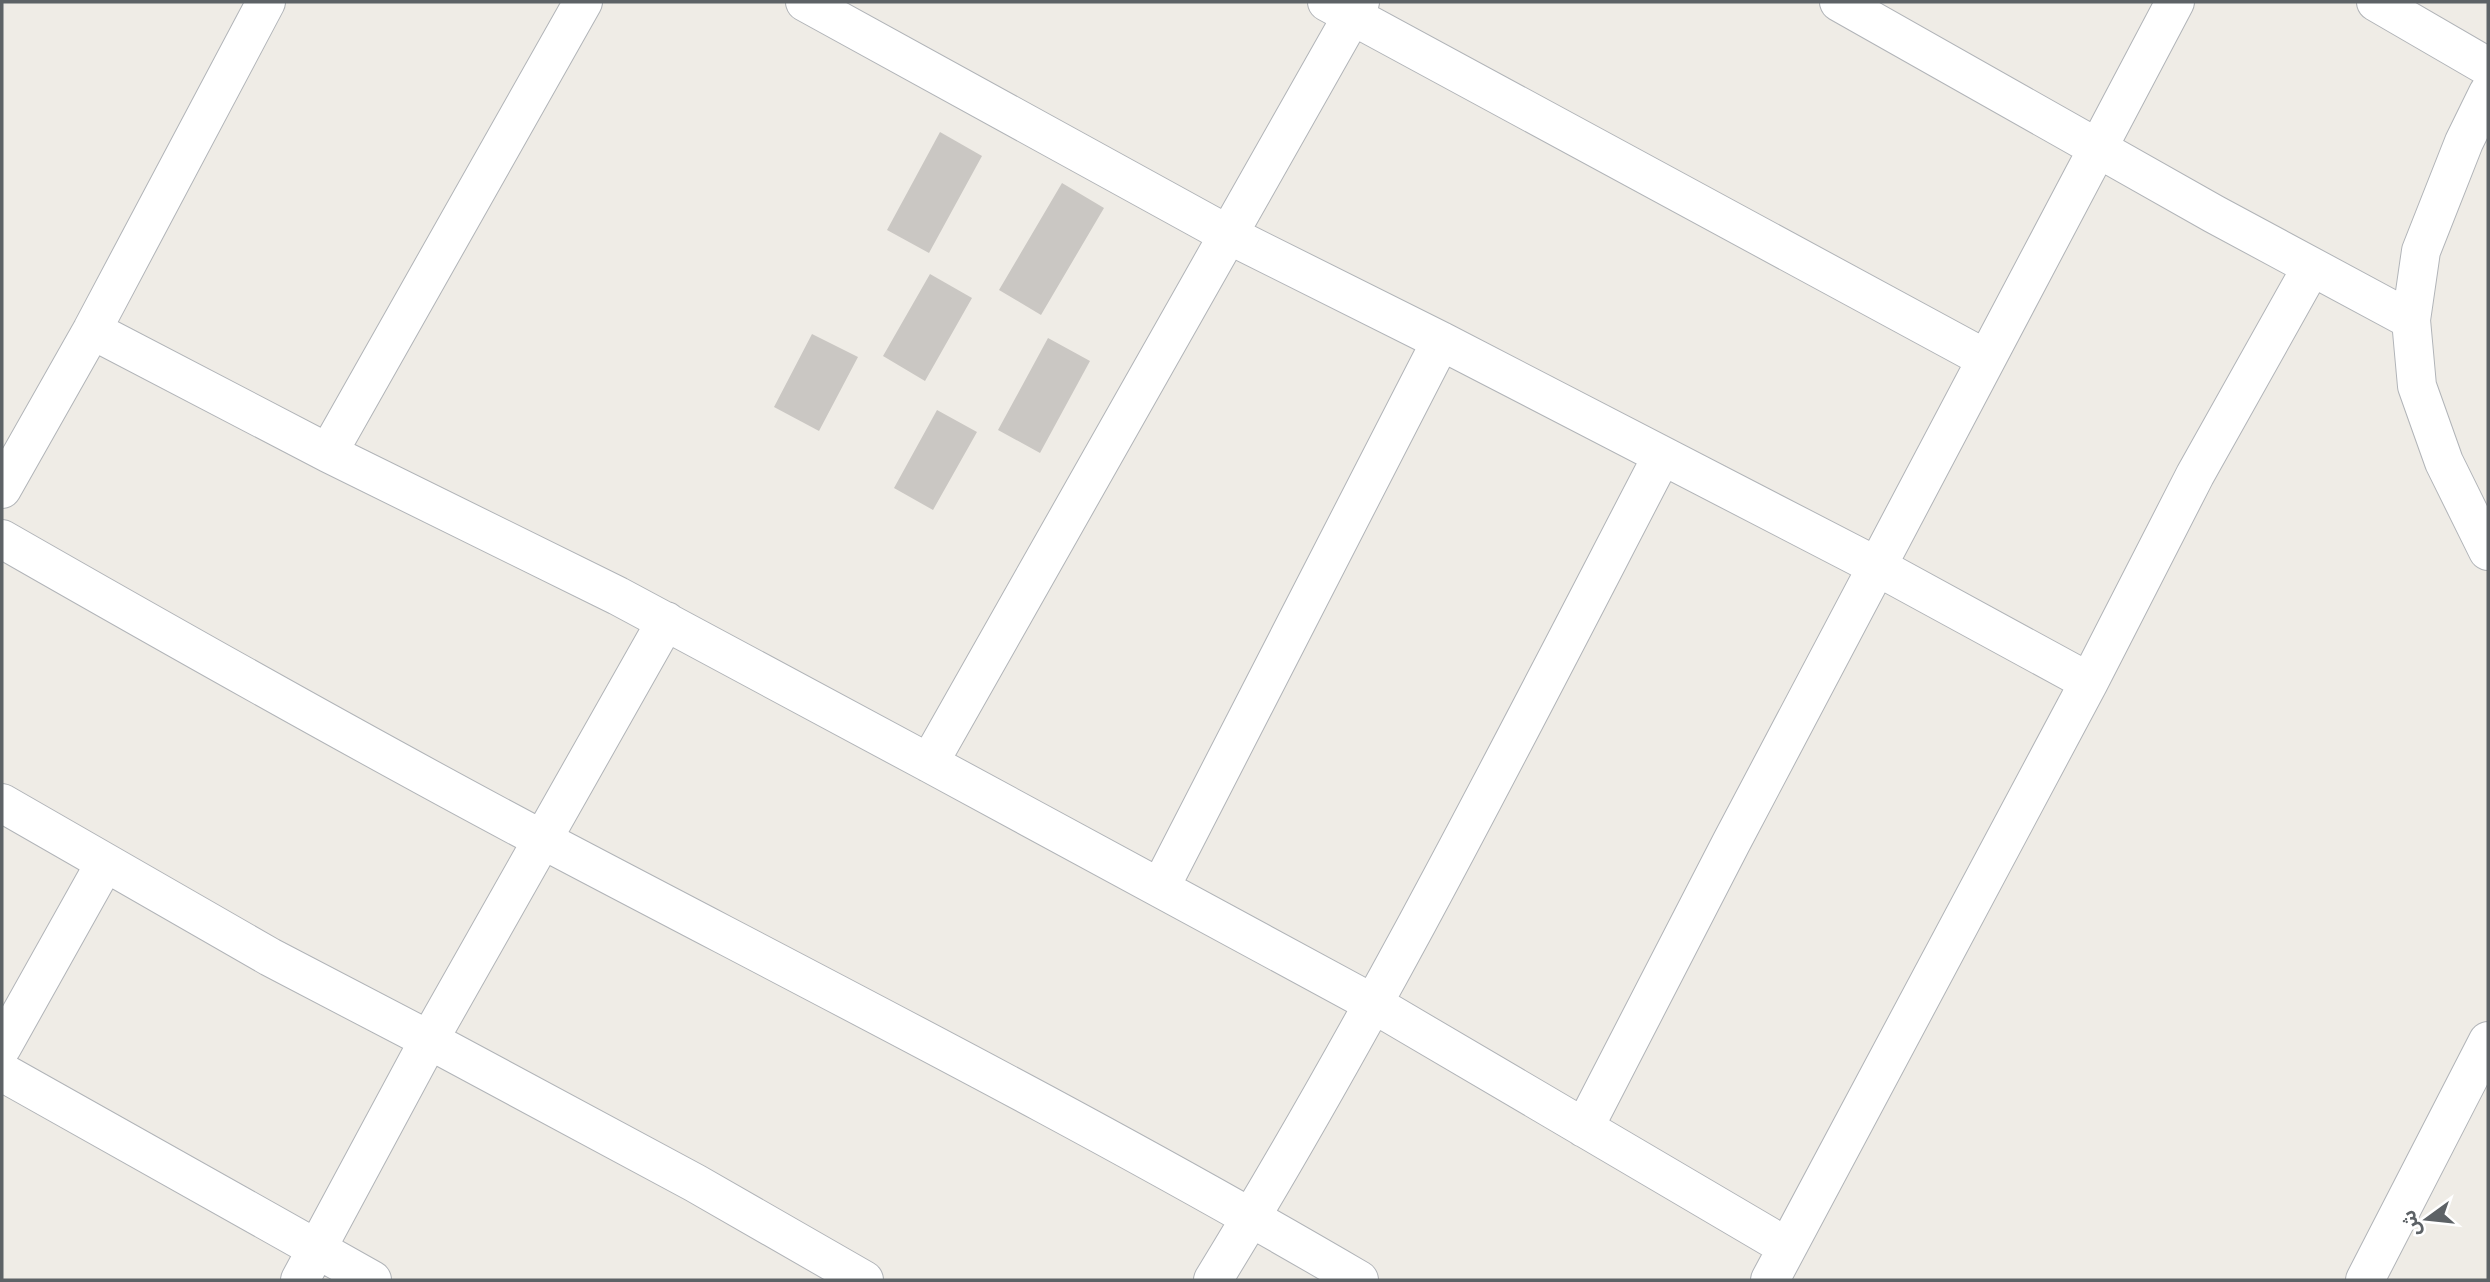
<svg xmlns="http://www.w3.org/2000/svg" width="2490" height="1282" font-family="'Exo 2','Noto Sans Arabic',sans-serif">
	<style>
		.building { fill: #cac7c3 }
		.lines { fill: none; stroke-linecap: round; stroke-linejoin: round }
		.minor-casing { stroke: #b1b4b8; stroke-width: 40 }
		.minor { stroke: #fff; stroke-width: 38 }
	</style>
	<rect width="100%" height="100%" fill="#efece6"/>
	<path class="building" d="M 940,132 L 982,156 L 929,253 L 887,230 Z
		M 1062,183 L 1104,208 L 1041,315 L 999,290 Z
		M 930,274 L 972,298 L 925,381 L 883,356 Z
		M 812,334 L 858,357 L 819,431 L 774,407 Z
		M 1048,338 L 1090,361 L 1040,453 L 998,430 Z
		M 937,410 L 977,432 L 933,510 L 894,488 Z"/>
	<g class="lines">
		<defs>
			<path id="minor" d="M 805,2 L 1227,234 L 1441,341 L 1878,567 L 2089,682
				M 1327,2 L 1986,359
				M 1839,2 L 2214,214 L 2411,320
				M 2376,2 L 2488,67
				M 2488,93 L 2464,142 L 2421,251 L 2411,320 L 2417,386 L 2444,462 L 2488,551
				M 92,330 L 328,453 L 618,596 L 929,763 L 1372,1003 L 1787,1247
				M 328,453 L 583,2
				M 2,489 L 92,330 L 266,2
				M 2,539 C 182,642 362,744 545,841 C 818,985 1093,1124 1359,1280
				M 929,763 L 1360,2
				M 2,803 L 270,957 L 429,1040 L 695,1183 L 864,1280
				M 1160,888 L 1441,341
				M 2,1047 L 105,863
				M 2,1072 L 372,1280
				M 1584,1128 L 1731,843 L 2175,2
				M 300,1280 L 429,1040 L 666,621
				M 1213,1280 C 1376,1014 1518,733 1662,456
				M 1770,1280 L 2089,682 L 2195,475 L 2311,268
				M 2365,1280 L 2488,1041"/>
		</defs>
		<use href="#minor" class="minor-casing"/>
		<use href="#minor" class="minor"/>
	</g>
	<rect width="2490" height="1282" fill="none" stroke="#5d6266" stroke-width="7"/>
	<g transform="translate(2427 1219) rotate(255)" stroke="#ffffff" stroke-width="5" paint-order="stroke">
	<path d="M0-5L12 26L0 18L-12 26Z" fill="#5d6266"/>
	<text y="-10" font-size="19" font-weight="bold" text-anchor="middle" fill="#5d6266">ش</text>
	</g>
</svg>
